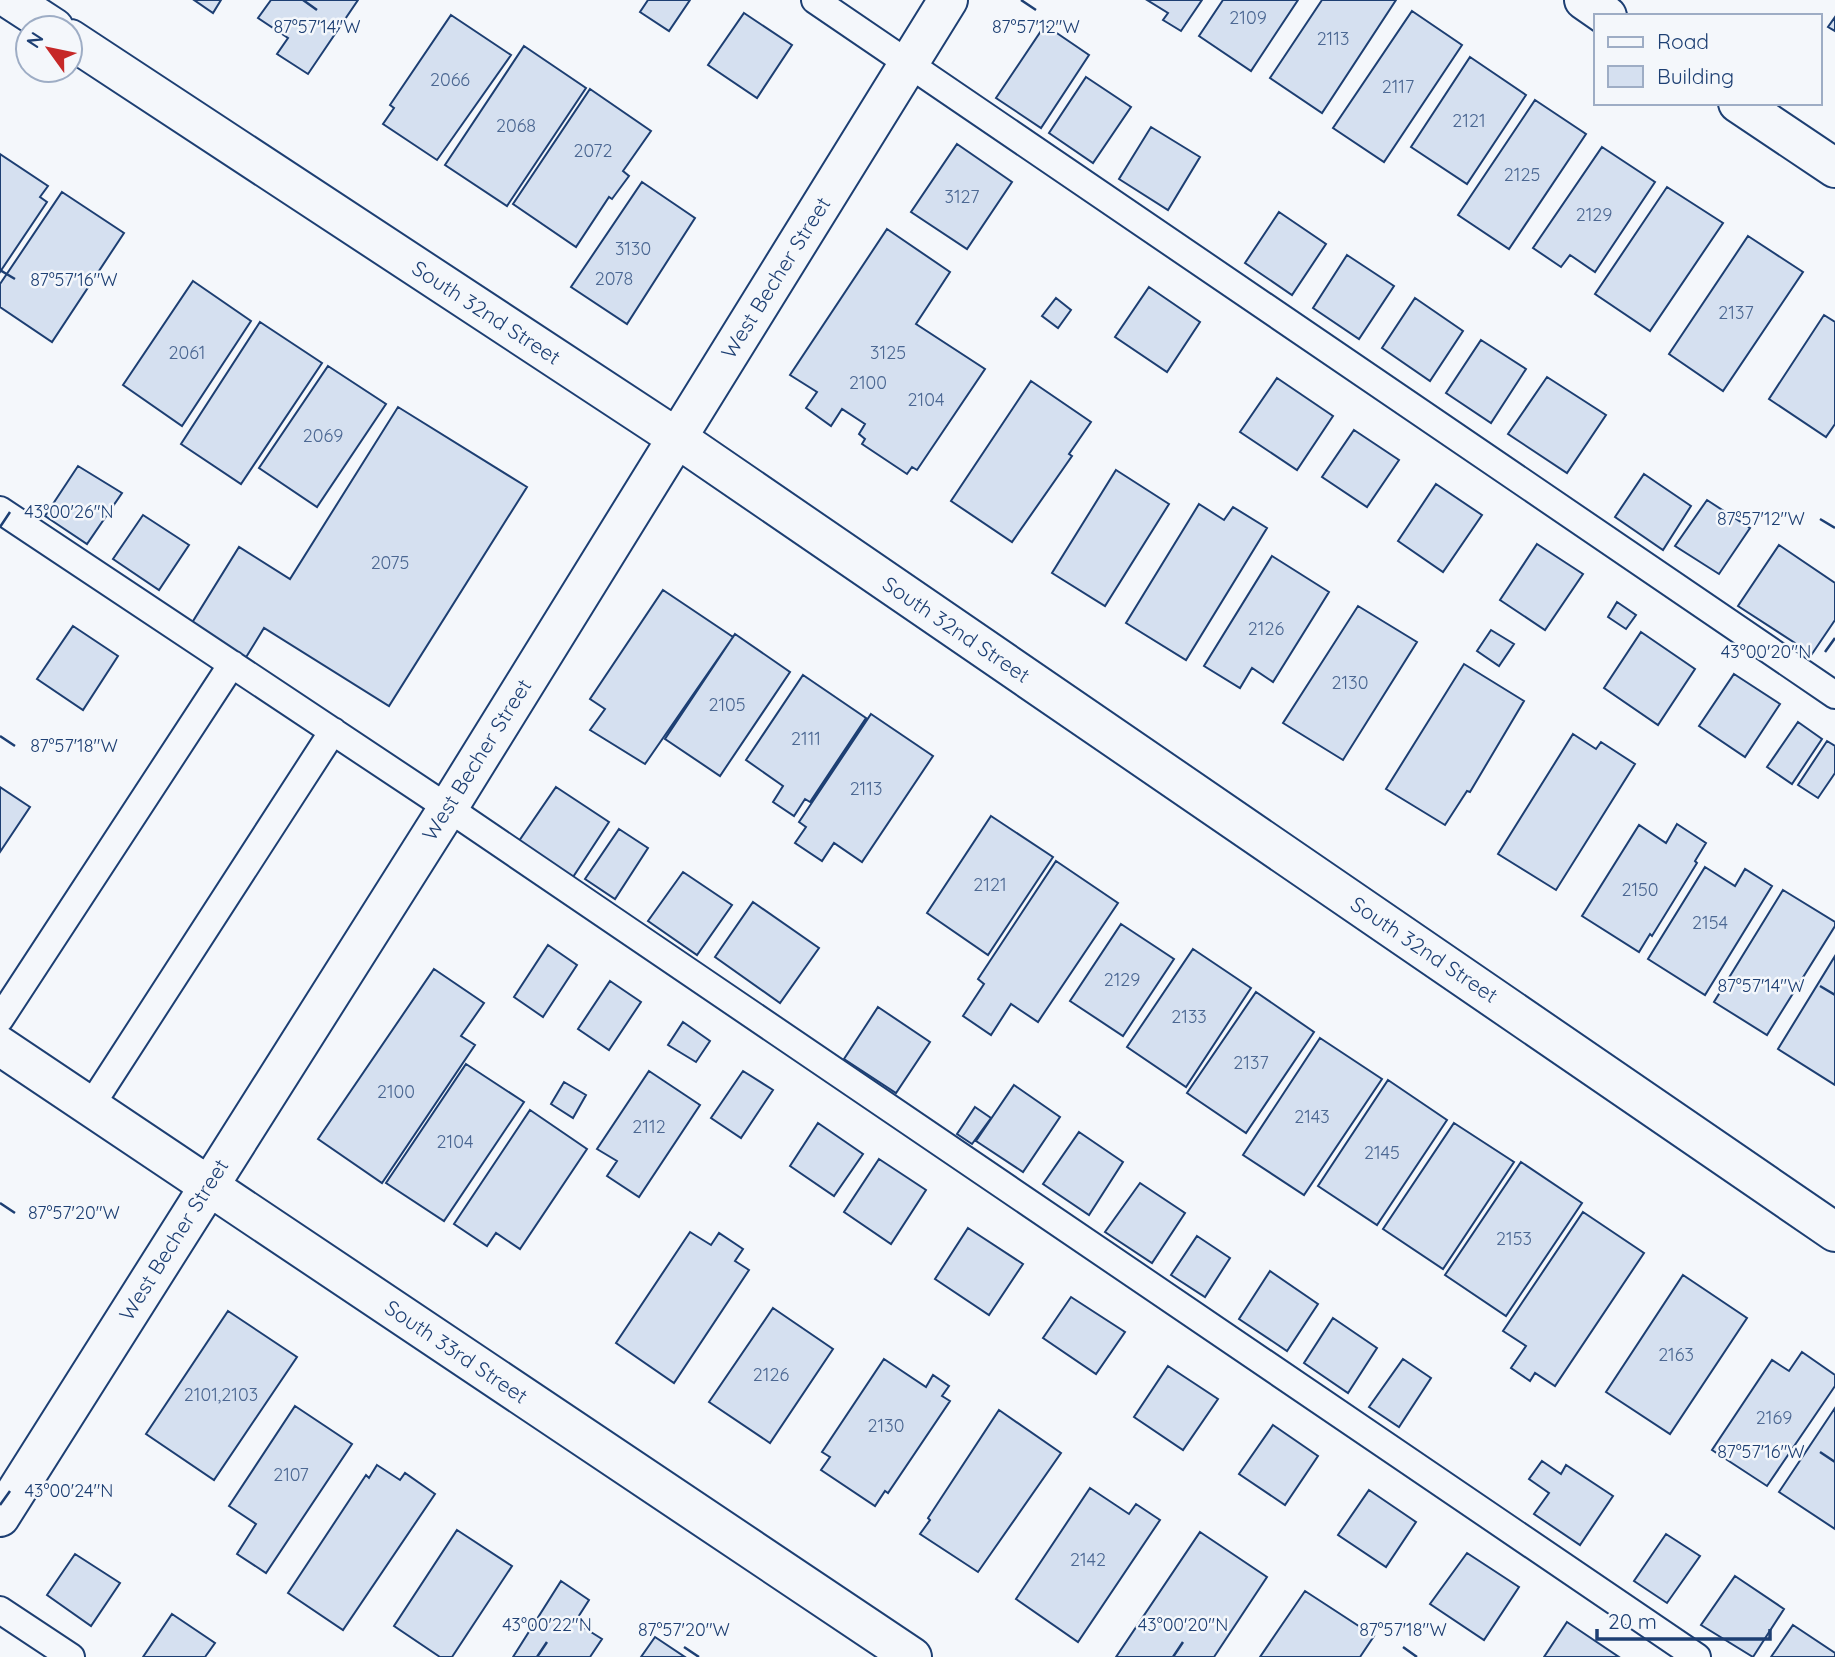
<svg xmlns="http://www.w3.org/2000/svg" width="1835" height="1657" font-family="Quicksand,sans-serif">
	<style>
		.building { fill: #d5e0f0; stroke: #1d3f73; stroke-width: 2 }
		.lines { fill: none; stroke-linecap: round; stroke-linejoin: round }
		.lane-casing { stroke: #1d3f73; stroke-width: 30 }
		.street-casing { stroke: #1d3f73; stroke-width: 42 }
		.lane { stroke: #f4f7fb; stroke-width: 26 }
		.street { stroke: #f4f7fb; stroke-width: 38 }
		.ticks { fill: none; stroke: #1d3f73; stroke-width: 2.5 }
		.labels { text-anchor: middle; stroke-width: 5; stroke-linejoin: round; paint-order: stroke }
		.number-label { font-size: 18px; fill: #4b6792 }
		.street-label { font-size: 21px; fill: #1d3f73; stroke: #f4f7fb }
		.ticks-label { font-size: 18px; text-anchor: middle; fill: #1d3f73; stroke: #f4f7fb; stroke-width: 5; stroke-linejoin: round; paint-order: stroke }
	</style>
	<rect width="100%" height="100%" fill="#f4f7fb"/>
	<path class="building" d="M 194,0 L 221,0 L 213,13 Z
		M 271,0 L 358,0 L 308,74 L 277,54 L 288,38 L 258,18 Z
		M 648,0 L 690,0 L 669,31 L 640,12 Z
		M 1147,0 L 1202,0 L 1181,31 L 1163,20 L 1168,13 Z
		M 1223,0 L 1298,0 L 1251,71 L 1199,36 Z
		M 1322,0 L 1396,0 L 1322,113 L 1270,78 Z
		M 1412,11 L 1462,45 L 1384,162 L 1333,128 Z
		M 744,13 L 792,45 L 757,98 L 708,65 Z
		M 451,15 L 511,55 L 437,160 L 383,124 L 394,108 L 390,105 Z
		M 1835,17 L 1835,31 L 1828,27 Z
		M 1045,25 L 1089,55 L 1041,128 L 996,98 Z
		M 524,46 L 586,88 L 507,206 L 445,165 Z
		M 1470,57 L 1526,95 L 1467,184 L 1411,147 Z
		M 1086,77 L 1131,107 L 1093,163 L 1049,133 Z
		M 590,89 L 651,131 L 623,171 L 629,176 L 612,199 L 609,197 L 576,247 L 513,204 Z
		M 1535,100 L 1586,134 L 1509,249 L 1458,215 Z
		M 1151,127 L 1200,157 L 1168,210 L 1119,179 Z
		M 957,144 L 1012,182 L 967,249 L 911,212 Z
		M 1602,147 L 1655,182 L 1595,272 L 1570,255 L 1561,267 L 1533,248 Z
		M 0,154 L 48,186 L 40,197 L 47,202 L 0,272 Z
		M 642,182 L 695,218 L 627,324 L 571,287 Z
		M 1667,187 L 1723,223 L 1650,331 L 1595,294 Z
		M 62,192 L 124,233 L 52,342 L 0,307 L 0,284 Z
		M 1279,212 L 1326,244 L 1292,295 L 1245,263 Z
		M 887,229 L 950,272 L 916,324 L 985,369 L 917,470 L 912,467 L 907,474 L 862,444 L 865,439 L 859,434 L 865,424 L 842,409 L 831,426 L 806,408 L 817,392 L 790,375 Z
		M 1748,236 L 1803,272 L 1723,391 L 1669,354 Z
		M 1347,255 L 1394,286 L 1359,339 L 1313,308 Z
		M 193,281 L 251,321 L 182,426 L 123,385 Z
		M 1149,287 L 1200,322 L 1167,372 L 1115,337 Z
		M 1056,298 L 1071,310 L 1058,328 L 1042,316 Z
		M 1415,298 L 1463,331 L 1430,381 L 1382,348 Z
		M 1824,315 L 1835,322 L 1835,424 L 1826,437 L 1769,399 Z
		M 260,322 L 322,363 L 241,484 L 181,444 Z
		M 1481,340 L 1526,369 L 1491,423 L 1446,393 Z
		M 328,366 L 386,404 L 317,507 L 259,468 Z
		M 1547,377 L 1606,415 L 1567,473 L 1508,434 Z
		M 1277,378 L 1333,416 L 1297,470 L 1240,432 Z
		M 1031,381 L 1091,422 L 1069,454 L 1072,456 L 1012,542 L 951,501 Z
		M 398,407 L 527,487 L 389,706 L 264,628 L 245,659 L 190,626 L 239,547 L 290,579 Z
		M 1354,430 L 1399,460 L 1367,507 L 1322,477 Z
		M 78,466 L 122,493 L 87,544 L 45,516 Z
		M 1116,470 L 1169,504 L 1105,606 L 1052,573 Z
		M 1644,474 L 1691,506 L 1663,550 L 1615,517 Z
		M 1436,484 L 1482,515 L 1443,572 L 1398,541 Z
		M 1707,500 L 1750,528 L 1719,574 L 1675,546 Z
		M 1199,504 L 1224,520 L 1233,507 L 1267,528 L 1186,660 L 1126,623 Z
		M 143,515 L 189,545 L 159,590 L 113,559 Z
		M 1537,544 L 1583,574 L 1545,630 L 1500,600 Z
		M 1779,545 L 1835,583 L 1835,620 L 1812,654 L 1738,606 Z
		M 1272,556 L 1329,592 L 1273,682 L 1252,668 L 1240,688 L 1204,666 Z
		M 663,590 L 733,637 L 645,764 L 590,730 L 605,709 L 590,699 Z
		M 1617,602 L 1636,615 L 1626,629 L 1608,617 Z
		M 1358,606 L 1417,642 L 1343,760 L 1283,723 Z
		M 73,626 L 118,656 L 83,710 L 37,679 Z
		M 1491,630 L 1514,644 L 1499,666 L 1477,651 Z
		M 1641,632 L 1695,669 L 1658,725 L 1604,688 Z
		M 735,634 L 790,672 L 720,776 L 665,739 Z
		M 1464,664 L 1524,701 L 1470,792 L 1467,791 L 1445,825 L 1386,789 Z
		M 1734,674 L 1780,704 L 1745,757 L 1699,726 Z
		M 803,675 L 866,718 L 810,802 L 805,799 L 794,816 L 773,802 L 783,786 L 746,760 Z
		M 871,714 L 933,756 L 862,862 L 834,843 L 822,861 L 795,843 L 806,827 L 799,822 Z
		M 1798,722 L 1822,739 L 1792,784 L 1767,767 Z
		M 1573,734 L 1596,749 L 1601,742 L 1635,764 L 1556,890 L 1498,854 Z
		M 1827,741 L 1835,746 L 1835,773 L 1818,798 L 1798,785 Z
		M 0,787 L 30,807 L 0,852 Z
		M 556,787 L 609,822 L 573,877 L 519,841 Z
		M 991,816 L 1053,857 L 988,955 L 927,913 Z
		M 1677,824 L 1706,843 L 1695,861 L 1697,863 L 1652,936 L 1650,934 L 1639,952 L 1582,916 L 1639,825 L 1666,843 Z
		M 619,829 L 648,848 L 615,899 L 585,879 Z
		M 1056,861 L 1118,903 L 1038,1022 L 1011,1004 L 991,1035 L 963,1016 L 984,984 L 978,979 Z
		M 1705,867 L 1735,886 L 1745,869 L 1772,886 L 1705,995 L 1648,959 Z
		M 683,872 L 732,905 L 697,955 L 648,921 Z
		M 1783,890 L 1835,922 L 1835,926 L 1767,1035 L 1714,1002 Z
		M 753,902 L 819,948 L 780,1003 L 715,957 Z
		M 1121,924 L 1174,959 L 1123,1036 L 1070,1001 Z
		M 548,945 L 577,965 L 543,1017 L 514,997 Z
		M 1193,949 L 1251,988 L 1186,1087 L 1127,1047 Z
		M 1835,956 L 1835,1085 L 1778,1049 Z
		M 434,969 L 484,1003 L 461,1036 L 475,1045 L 382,1183 L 318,1139 Z
		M 610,981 L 641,1002 L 609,1050 L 578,1029 Z
		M 1256,992 L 1314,1032 L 1246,1133 L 1187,1093 Z
		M 878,1007 L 930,1042 L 896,1093 L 844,1059 Z
		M 683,1022 L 710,1041 L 696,1062 L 668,1045 Z
		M 1320,1038 L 1382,1079 L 1304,1195 L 1243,1155 Z
		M 466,1064 L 524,1102 L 444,1221 L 386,1183 Z
		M 649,1071 L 700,1105 L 639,1197 L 607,1176 L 617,1161 L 597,1149 Z
		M 743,1071 L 773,1090 L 741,1138 L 711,1118 Z
		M 1388,1080 L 1447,1120 L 1377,1225 L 1318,1186 Z
		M 564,1082 L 586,1095 L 573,1118 L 551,1104 Z
		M 1014,1085 L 1060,1117 L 1023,1172 L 976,1141 Z
		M 975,1107 L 991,1118 L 972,1144 L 957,1134 Z
		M 530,1110 L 587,1149 L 520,1249 L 496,1233 L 487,1246 L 454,1224 Z
		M 818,1123 L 863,1154 L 834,1196 L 790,1166 Z
		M 1454,1123 L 1514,1162 L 1443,1269 L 1383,1229 Z
		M 1079,1132 L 1123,1162 L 1089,1215 L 1043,1184 Z
		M 879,1159 L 926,1190 L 891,1244 L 844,1212 Z
		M 1521,1162 L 1582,1203 L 1506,1316 L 1445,1275 Z
		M 1140,1183 L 1185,1213 L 1152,1263 L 1105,1232 Z
		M 1583,1212 L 1644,1253 L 1555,1386 L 1535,1373 L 1530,1381 L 1511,1368 L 1526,1346 L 1503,1331 Z
		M 968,1228 L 1023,1264 L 989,1315 L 935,1279 Z
		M 690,1232 L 711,1245 L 719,1233 L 743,1249 L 735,1261 L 749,1270 L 674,1383 L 616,1343 Z
		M 1197,1236 L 1230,1258 L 1205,1297 L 1171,1275 Z
		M 1270,1271 L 1318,1304 L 1287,1351 L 1239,1319 Z
		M 1683,1275 L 1747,1318 L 1670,1434 L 1606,1392 Z
		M 1071,1297 L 1125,1332 L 1096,1374 L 1043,1338 Z
		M 773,1308 L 833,1349 L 770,1443 L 709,1402 Z
		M 228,1311 L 297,1357 L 214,1480 L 146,1434 Z
		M 1333,1318 L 1377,1348 L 1348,1393 L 1304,1363 Z
		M 1802,1352 L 1835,1375 L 1835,1386 L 1767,1486 L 1712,1450 L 1772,1360 L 1789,1371 Z
		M 884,1359 L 926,1387 L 933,1375 L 949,1386 L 942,1396 L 950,1401 L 888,1493 L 885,1491 L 875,1506 L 821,1470 L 830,1457 L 822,1452 Z
		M 1403,1359 L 1431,1378 L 1399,1427 L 1369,1407 Z
		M 1168,1366 L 1218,1399 L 1183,1450 L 1134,1417 Z
		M 295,1406 L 352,1444 L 266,1573 L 237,1554 L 256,1524 L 229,1506 Z
		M 1835,1408 L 1835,1529 L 1779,1492 Z
		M 999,1410 L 1061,1453 L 978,1572 L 920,1534 L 930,1520 L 928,1518 Z
		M 1273,1425 L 1318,1456 L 1285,1505 L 1239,1474 Z
		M 1542,1461 L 1561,1474 L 1566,1465 L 1613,1496 L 1580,1545 L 1534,1514 L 1549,1493 L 1529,1479 Z
		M 377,1465 L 400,1480 L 405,1473 L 435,1494 L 343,1630 L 288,1593 L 366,1475 L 369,1478 Z
		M 1090,1488 L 1129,1514 L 1136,1504 L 1160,1520 L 1078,1642 L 1016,1599 Z
		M 1369,1490 L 1416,1522 L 1386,1567 L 1338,1535 Z
		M 457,1530 L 512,1566 L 452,1657 L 440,1657 L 394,1626 Z
		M 1200,1532 L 1267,1577 L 1214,1657 L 1116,1657 Z
		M 1666,1534 L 1700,1556 L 1667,1603 L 1634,1581 Z
		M 1467,1553 L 1519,1587 L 1484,1640 L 1430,1604 Z
		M 75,1554 L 120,1583 L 91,1626 L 47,1595 Z
		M 1735,1576 L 1784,1609 L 1753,1657 L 1701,1625 Z
		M 561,1581 L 589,1600 L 575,1622 L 602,1639 L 590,1657 L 513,1657 Z
		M 1305,1591 L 1374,1636 L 1360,1657 L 1260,1657 Z
		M 172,1614 L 215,1643 L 205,1657 L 143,1657 Z
		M 1567,1622 L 1619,1657 L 1544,1657 Z
		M 1793,1625 L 1835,1653 L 1835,1657 L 1771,1657 Z
		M 655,1637 L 685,1657 L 641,1657 Z"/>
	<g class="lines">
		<defs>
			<path id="lane" d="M 815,0 L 1835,695
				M 0,510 L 448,808 L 1697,1657
				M 0,1019 L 232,664
				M 90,1107 L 333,731
				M 0,1610 L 71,1657"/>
			<path id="street" d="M 11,0 L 54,28
				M 1584,0 L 1607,16
				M 70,39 L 677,438 L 1835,1232
				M 1738,103 L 1835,168
				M 0,1046 L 912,1657
				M 0,1517 L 448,808 L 948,0"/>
		</defs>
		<use href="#lane" class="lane-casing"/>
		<use href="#street" class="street-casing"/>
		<use href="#lane" class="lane"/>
		<use href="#street" class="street"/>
	</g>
	<path class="ticks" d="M 303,0 L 317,10M 1021,0 L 1036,10M 0,270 L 15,279M 1820,519 L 1835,528M 0,527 L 10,512M 1825,652 L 1835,638M 0,736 L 15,746M 1820,986 L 1835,995M 0,1203 L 15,1213M 1820,1452 L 1835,1462M 0,1505 L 10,1491M 684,1647 L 699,1657M 1403,1647 L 1417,1657M 537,1657 L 547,1642M 1173,1657 L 1183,1642"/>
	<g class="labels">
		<g class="number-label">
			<text x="1248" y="24">2109</text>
			<text x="1333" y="45">2113</text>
			<text x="450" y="86">2066</text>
			<text x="1398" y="93">2117</text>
			<text x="1469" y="127">2121</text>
			<text x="516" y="132">2068</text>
			<text x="593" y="157">2072</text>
			<text x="1522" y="181">2125</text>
			<text x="962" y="203">3127</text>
			<text x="1594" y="221">2129</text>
			<text x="633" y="255">3130</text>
			<text x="614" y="285">2078</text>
			<text x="1736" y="319">2137</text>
			<text x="187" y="359">2061</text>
			<text x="888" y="359">3125</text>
			<text x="868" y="389">2100</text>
			<text x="926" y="406">2104</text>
			<text x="323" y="442">2069</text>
			<text x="390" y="569">2075</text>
			<text x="1266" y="635">2126</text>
			<text x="1350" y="689">2130</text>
			<text x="727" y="711">2105</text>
			<text x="806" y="745">2111</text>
			<text x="866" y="795">2113</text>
			<text x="990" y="891">2121</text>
			<text x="1640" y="896">2150</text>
			<text x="1710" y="929">2154</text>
			<text x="1122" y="986">2129</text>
			<text x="1189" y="1023">2133</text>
			<text x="1251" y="1069">2137</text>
			<text x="396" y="1098">2100</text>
			<text x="1312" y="1123">2143</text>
			<text x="649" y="1133">2112</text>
			<text x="455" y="1148">2104</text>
			<text x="1382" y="1159">2145</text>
			<text x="1514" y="1245">2153</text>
			<text x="1676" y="1361">2163</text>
			<text x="771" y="1381">2126</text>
			<text x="221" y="1401">2101,2103</text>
			<text x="1774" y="1424">2169</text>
			<text x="886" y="1432">2130</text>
			<text x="291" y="1481">2107</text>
			<text x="1088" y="1566">2142</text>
		</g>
		<g class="street-label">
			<text transform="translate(776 278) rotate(-58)" y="7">West Becher Street</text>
			<text transform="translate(486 313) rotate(33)" y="7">South 32nd Street</text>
			<text transform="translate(956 630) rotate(34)" y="7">South 32nd Street</text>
			<text transform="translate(477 760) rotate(-58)" y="7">West Becher Street</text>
			<text transform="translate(1424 950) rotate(34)" y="7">South 32nd Street</text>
			<text transform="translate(174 1240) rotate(-58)" y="7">West Becher Street</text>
			<text transform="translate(456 1352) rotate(34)" y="7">South 33rd Street</text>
		</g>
	</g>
	<g class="ticks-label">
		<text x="317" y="33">87°57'14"W</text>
		<text x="1036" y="33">87°57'12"W</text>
		<text x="74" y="286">87°57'16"W</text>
		<text x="69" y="518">43°00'26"N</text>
		<text x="1761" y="525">87°57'12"W</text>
		<text x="1766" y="658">43°00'20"N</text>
		<text x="74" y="752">87°57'18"W</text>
		<text x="1761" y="992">87°57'14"W</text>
		<text x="74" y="1219">87°57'20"W</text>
		<text x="1761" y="1458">87°57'16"W</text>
		<text x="69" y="1497">43°00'24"N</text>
		<text x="547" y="1631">43°00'22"N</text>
		<text x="1183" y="1631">43°00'20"N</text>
		<text x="684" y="1636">87°57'20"W</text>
		<text x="1403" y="1636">87°57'18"W</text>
	</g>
	<rect x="1594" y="14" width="228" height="91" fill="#f4f7fb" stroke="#9eadc5" stroke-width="2"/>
	<rect x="1608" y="37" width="35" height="10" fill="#f4f7fb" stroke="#9eadc5" stroke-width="2"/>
	<text x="1657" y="49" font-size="21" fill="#1d3f73">Road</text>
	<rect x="1608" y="66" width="35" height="21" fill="#d5e0f0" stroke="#9eadc5" stroke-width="2"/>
	<text x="1657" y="84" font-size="21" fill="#1d3f73">Building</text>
	<g transform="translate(49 49) rotate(303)"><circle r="33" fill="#f4f7fb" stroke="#9eadc5" stroke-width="2"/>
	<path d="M0-5L12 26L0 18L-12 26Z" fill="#c62828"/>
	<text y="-10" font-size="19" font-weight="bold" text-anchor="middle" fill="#1d3f73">N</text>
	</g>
	<path d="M1597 1629v10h173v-10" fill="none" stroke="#1d3f73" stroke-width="3.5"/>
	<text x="1608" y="1629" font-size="21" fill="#1d3f73" stroke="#f4f7fb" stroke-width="5" paint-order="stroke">20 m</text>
</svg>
